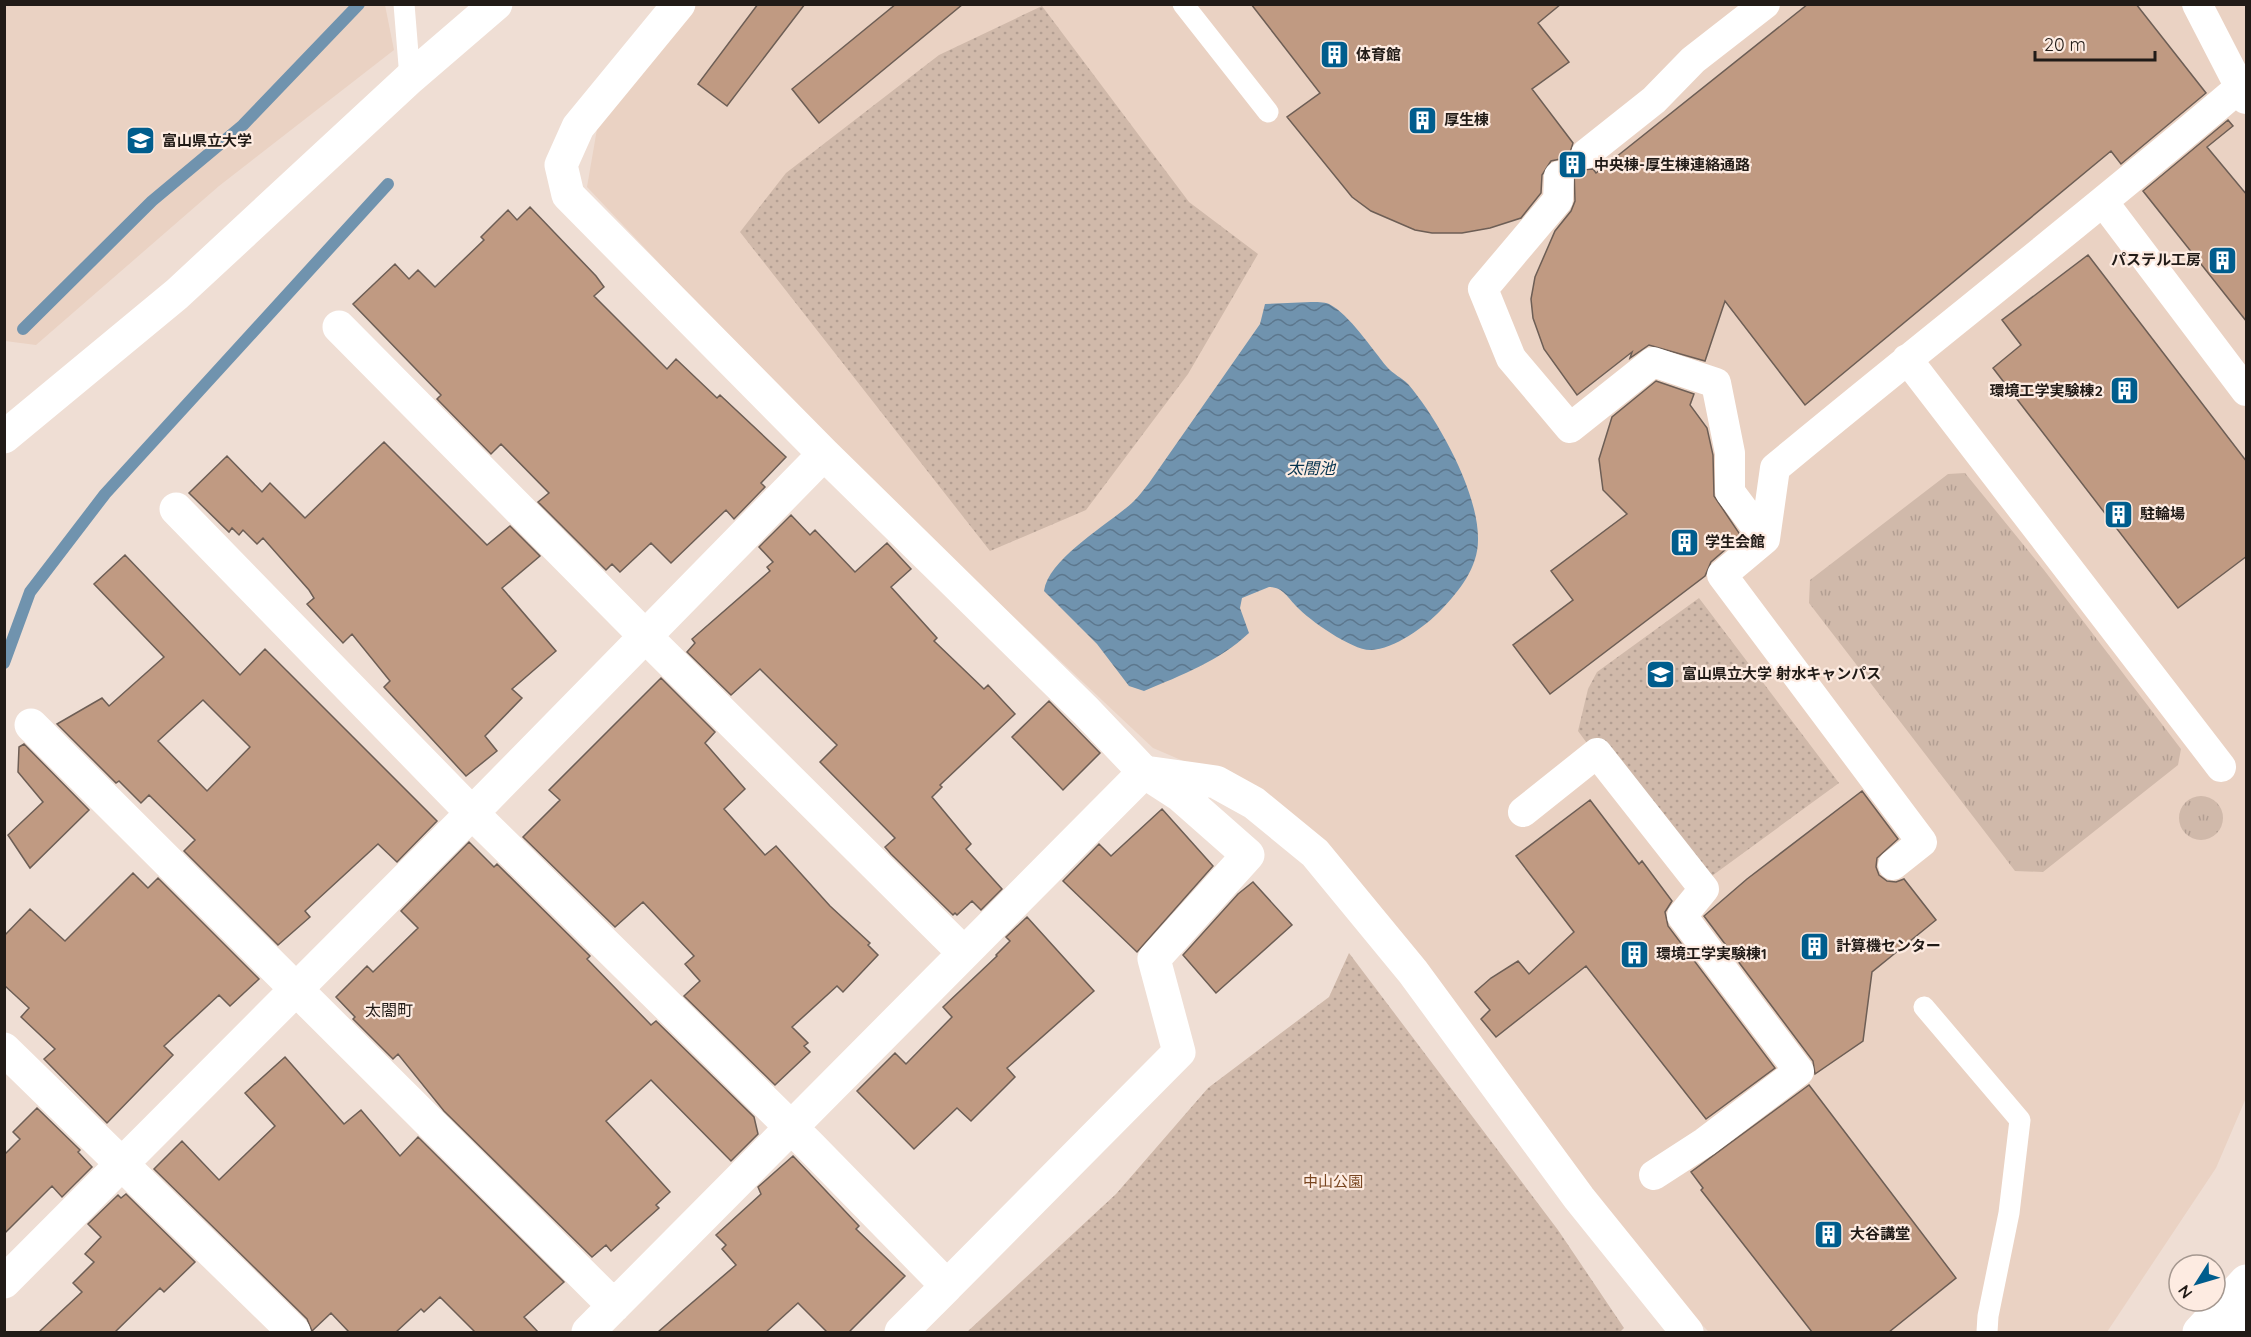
<svg xmlns="http://www.w3.org/2000/svg" width="2251" height="1337" font-family="Quicksand,'Noto Sans JP',sans-serif">
	<style>
		.built { fill: #ead2c3 }
		.grass { fill: url(#grass-tufts) }
		.park { fill: url(#park-dots) }
		.water { fill: url(#water-waves) }
		.lines { fill: none; stroke-linecap: round; stroke-linejoin: round }
		.stream { stroke: #7093ae; stroke-width: 12 }
		.building { fill: #c09a82; stroke: #6d5e55; stroke-width: 1.5; fill-rule: evenodd }
		.service { stroke: #fff; stroke-width: 21 }
		.pedestrian { stroke: #fff; stroke-width: 30 }
		.minor { stroke: #fff; stroke-width: 33 }
		.tertiary { stroke: #fff; stroke-width: 33 }
		.secondary { stroke: #fff; stroke-width: 33 }
		.labels { text-anchor: middle; stroke-width: 4.5; stroke-linejoin: round; paint-order: stroke }
		.poi-label { font-size: 15px; font-weight: bold; fill: #211b17; stroke: #fdebe1; text-anchor: start }
		.park-label { font-size: 15px; fill: #794621; stroke: #fdebe1 }
		.water-label { font-size: 16px; font-style: italic; fill: #02314d; stroke: #fdebe1 }
		.neighbourhood-label { font-size: 16px; fill: #211b17; stroke: #fdebe1 }
	</style>
	<defs>
		<pattern id="grass-tufts" width="24" height="20" patternUnits="userSpaceOnUse" patternTransform="scale(1.5)"><rect width="24" height="20" fill="#d0b9aa"/><path d="M3 7l-1-3M5 7V3M7 7l1-3M15 17l-1-3M17 17v-4M19 17l1-3" fill="none" stroke="#b29e92"/></pattern>
		<pattern id="park-dots" width="8" height="8" patternUnits="userSpaceOnUse" patternTransform="scale(1.5)"><rect width="8" height="8" fill="#d0b9aa"/><path d="M2 2h.1M6 6h.1" fill="none" stroke="#b29e92" stroke-width="1.8" stroke-linecap="round"/></pattern>
		<pattern id="water-waves" width="16" height="10" patternUnits="userSpaceOnUse" patternTransform="scale(1.5)"><rect width="16" height="10" fill="#7093ae"/><path d="M0 5q4-4 8 0t8 0" fill="none" stroke="#5c778d"/></pattern>
	</defs>
	<rect width="100%" height="100%" fill="#efded4"/>
	<path class="built" d="M 5,4 L 385,5 L 394,50 L 219,186 L 36,345 L 5,341 Z
		M 693,5 L 2246,5 L 2246,1098 L 2216,1168 L 2107,1332 L 1709,1332 L 1683,1306 L 1258,793 L 1153,748 L 837,451 L 587,187 L 597,129 Z"/>
	<path class="grass" d="M 1965,473 L 2044,570 L 2181,749 L 2178,765 L 2043,872 L 2015,871 L 1809,603 L 1810,580 L 1948,474 Z
		M2179 818a22 22 0 1 1 44 0a22 22 0 1 1-44 0Z"/>
	<path class="park" d="M 1042,6 L 1189,202 L 1258,254 L 1188,374 L 1086,510 L 990,551 L 740,232 L 786,173 L 939,55 Z
		M 1699,598 L 1839,783 L 1694,889 L 1578,731 L 1588,689 L 1597,672 Z
		M 1349,953 L 1558,1230 L 1624,1328 L 1620,1332 L 967,1332 L 1116,1194 L 1208,1088 L 1329,997 Z"/>
	<path class="water" d="M 1311,302 C 1316,302 1324,302 1329,304 C 1349,314 1372,349 1387,367 C 1393,374 1402,378 1408,384 C 1438,419 1479,493 1478,540 C 1478,568 1459,591 1441,610 C 1425,627 1394,649 1371,650 C 1353,651 1309,620 1297,607 C 1288,598 1283,587 1269,587 L 1242,598 L 1240,608 L 1249,633 C 1219,661 1182,675 1144,691 L 1129,686 L 1097,644 L 1044,591 C 1049,557 1110,524 1134,501 C 1139,496 1144,489 1149,483 L 1260,324 L 1265,304 Z"/>
	<g class="lines">
		<path class="stream" d="M 23,329 L 152,201 L 243,125 L 359,4
			M 4,663 L 30,592 L 105,494 L 388,184"/>
	</g>
	<path class="building" d="M 758,4 L 805,4 L 727,106 L 698,84 Z
		M 896,4 L 963,4 L 819,123 L 792,89 Z
		M 1251,4 L 1561,4 L 1538,23 L 1569,62 L 1532,89 L 1573,143 L 1569,156 L 1572,164 L 1580,170 L 1593,169 L 1596,173 L 1808,4 L 2136,4 L 2206,93 L 2121,164 L 2111,151 L 1805,405 L 1725,301 L 1705,361 L 1649,345 L 1630,358 L 1632,352 L 1577,395 L 1544,349 L 1533,318 L 1531,299 L 1535,277 L 1555,231 L 1571,211 L 1575,201 L 1574,168 L 1560,159 L 1551,161 L 1542,175 L 1541,193 L 1521,218 L 1490,228 L 1462,233 L 1432,233 L 1415,230 L 1371,211 L 1352,197 L 1287,117 L 1320,93 Z
		M 2228,120 L 2233,126 L 2207,147 L 2247,195 L 2247,322 L 2143,191 Z
		M 530,207 L 596,276 L 604,287 L 594,296 L 667,369 L 676,359 L 717,398 L 720,395 L 786,457 L 761,483 L 765,487 L 734,519 L 726,510 L 671,563 L 651,543 L 620,572 L 612,564 L 606,570 L 538,502 L 549,493 L 501,444 L 491,454 L 437,399 L 441,395 L 353,304 L 395,264 L 409,279 L 418,270 L 435,287 L 484,240 L 481,237 L 508,210 L 517,220 Z
		M 2088,255 L 2247,462 L 2247,556 L 2178,608 L 1993,368 L 2021,345 L 2002,320 Z
		M 1656,381 L 1694,394 L 1690,405 L 1707,428 L 1713,455 L 1714,496 L 1741,536 L 1711,562 L 1705,576 L 1550,694 L 1513,645 L 1573,600 L 1551,571 L 1627,514 L 1603,490 L 1599,459 L 1612,417 Z
		M 384,442 L 487,545 L 510,526 L 540,556 L 502,588 L 556,651 L 512,689 L 522,698 L 485,736 L 497,751 L 466,776 L 384,687 L 390,681 L 352,634 L 343,643 L 307,604 L 314,598 L 309,590 L 263,538 L 257,544 L 243,530 L 239,535 L 232,528 L 229,532 L 189,493 L 227,456 L 262,492 L 270,483 L 305,518 Z
		M 791,515 L 810,535 L 815,530 L 855,572 L 887,543 L 911,569 L 891,587 L 937,638 L 934,641 L 984,689 L 988,685 L 1015,714 L 940,785 L 942,787 L 932,797 L 971,844 L 966,849 L 1002,889 L 981,910 L 972,901 L 957,915 L 955,913 L 953,915 L 891,854 L 885,847 L 895,838 L 820,762 L 837,745 L 760,669 L 731,695 L 687,652 L 695,643 L 692,639 L 770,571 L 767,567 L 773,562 L 759,547 Z
		M 125,555 L 240,675 L 265,649 L 437,821 L 397,862 L 378,844 L 305,911 L 310,917 L 278,945 L 184,851 L 195,840 L 149,795 L 141,803 L 119,781 L 116,783 L 57,724 L 102,698 L 109,706 L 164,657 L 94,584 ZM 203,700 L 250,747 L 207,791 L 158,741 Z
		M 661,678 L 715,732 L 705,743 L 745,789 L 724,809 L 765,855 L 776,846 L 830,906 L 870,943 L 868,945 L 878,955 L 843,992 L 837,986 L 792,1027 L 808,1043 L 804,1046 L 810,1052 L 775,1085 L 684,996 L 700,981 L 685,964 L 694,956 L 643,902 L 615,927 L 523,837 L 560,800 L 549,790 Z
		M 1049,701 L 1100,753 L 1063,790 L 1012,737 Z
		M 24,744 L 89,810 L 30,868 L 8,835 L 43,802 L 18,772 L 19,747 Z
		M 1862,791 L 1898,839 L 1877,858 L 1876,867 L 1879,875 L 1887,881 L 1896,882 L 1904,879 L 1936,920 L 1872,972 L 1863,1041 L 1815,1074 L 1813,1061 L 1704,916 L 1747,879 Z
		M 1590,800 L 1639,864 L 1642,861 L 1672,901 L 1665,912 L 1668,926 L 1775,1068 L 1706,1119 L 1586,966 L 1496,1037 L 1481,1019 L 1490,1010 L 1475,992 L 1491,978 L 1518,961 L 1529,974 L 1574,932 L 1516,856 Z
		M 1162,809 L 1213,866 L 1137,952 L 1063,881 L 1099,844 L 1111,856 Z
		M 469,842 L 494,867 L 497,864 L 590,956 L 587,959 L 651,1025 L 656,1021 L 754,1117 L 758,1134 L 731,1161 L 651,1080 L 606,1121 L 670,1192 L 656,1205 L 659,1208 L 611,1251 L 606,1245 L 592,1257 L 444,1111 L 398,1054 L 393,1059 L 353,1019 L 355,1017 L 336,997 L 367,966 L 373,972 L 418,928 L 401,911 Z
		M 133,873 L 148,888 L 158,878 L 259,979 L 230,1006 L 219,995 L 164,1046 L 173,1055 L 107,1123 L 44,1059 L 55,1049 L 21,1017 L 29,1008 L 4,985 L 4,936 L 30,909 L 65,941 Z
		M 1253,882 L 1292,925 L 1216,993 L 1183,955 L 1238,894 Z
		M 1027,917 L 1094,991 L 1007,1068 L 1015,1077 L 971,1121 L 957,1108 L 914,1149 L 857,1091 L 895,1053 L 906,1064 L 952,1017 L 943,1007 L 997,956 L 996,955 L 1010,941 L 1006,937 Z
		M 285,1057 L 344,1124 L 361,1110 L 400,1156 L 418,1137 L 564,1282 L 524,1317 L 538,1332 L 475,1332 L 440,1297 L 424,1312 L 421,1309 L 396,1332 L 349,1332 L 331,1313 L 312,1331 L 307,1319 L 154,1169 L 182,1141 L 219,1180 L 275,1126 L 245,1093 Z
		M 1809,1085 L 1956,1278 L 1889,1332 L 1812,1332 L 1701,1190 L 1703,1188 L 1691,1172 Z
		M 37,1108 L 80,1150 L 78,1152 L 92,1167 L 62,1197 L 52,1186 L 4,1234 L 4,1155 L 20,1139 L 13,1132 Z
		M 793,1156 L 859,1226 L 856,1229 L 905,1276 L 849,1332 L 827,1332 L 798,1303 L 766,1332 L 658,1332 L 736,1265 L 722,1249 L 726,1245 L 716,1235 L 761,1194 L 758,1187 Z
		M 126,1194 L 195,1262 L 164,1292 L 160,1288 L 115,1332 L 39,1332 L 82,1292 L 73,1283 L 94,1262 L 85,1254 L 101,1237 L 88,1224 L 118,1195 L 121,1198 Z"/>
	<g class="lines">
		<path class="service" d="M 404,4 L 410,78
			M 1183,4 L 1268,112
			M 1924,1007 L 2020,1120 L 2009,1213 L 1988,1316 L 1987,1332"/>
		<path class="pedestrian" d="M 2197,4 L 2246,99
			M 1586,154 L 1654,100 L 1693,60 L 1765,4
			M 1559,176 L 1558,200 L 1483,289 L 1511,358 L 1570,428 L 1653,362 L 1716,383 L 1730,453 L 1730,492 L 1765,539 L 1722,575 L 1922,842 L 1893,865
			M 2104,203 L 2246,391
			M 1907,359 L 2221,767
			M 1765,539 L 1775,468 C 1929,340 2087,218 2239,88
			M 1523,812 L 1597,753 L 1704,889 L 1682,916 L 1799,1071 L 1705,1142 L 1654,1175"/>
		<path class="minor" d="M 339,327 L 644,635 L 964,953
			M 176,509 L 472,813 L 809,1145 L 947,1286 L 1179,1052 L 1154,959 L 1248,855 L 1181,796 L 1144,772 L 1086,711 L 824,454 L 568,195 L 561,165 L 578,127 L 679,4
			M 31,725 L 614,1306
			M 1152,773 L 1216,782 L 1254,803 L 1315,853 L 1413,972 L 1579,1198 L 1687,1332
			M 4,1049 L 294,1332
			M 4,1282 L 472,813 L 824,454
			M 588,1332 L 1144,772
			M 901,1332 L 947,1286"/>
		<path class="tertiary" d="M 4,437 L 177,294 L 410,78 L 496,4
			M 2235,1332 L 2246,1306"/>
		<path class="secondary" d="M 2199,1332 L 2246,1281"/>
	</g>
	<defs>
		<symbol id="building-square" viewBox="-11 -11 22 22"><rect x="-9" y="-9" width="18" height="18" rx="4" fill="#005d8d" stroke="#fdebe1"/><path d="M-4-6H4V6H1V3H-1V6H-4ZM-2.5-4.3h1.7v1.8h-1.7ZM.8-4.3h1.7v1.8H.8ZM-2.5-1h1.7V.8h-1.7ZM.8-1h1.7V.8H.8Z" fill="#fff"/></symbol>
		<symbol id="university-square" viewBox="-11 -11 22 22"><rect x="-9" y="-9" width="18" height="18" rx="4" fill="#005d8d" stroke="#fdebe1"/><path d="M0-5L7-2L0 1L-7-2ZM-4 1L0 2.5L4 1V4Q0 6-4 4Z" fill="#fff"/></symbol>
	</defs>
	<g fill-rule="evenodd">
		<use href="#building-square" x="1318" y="38" width="33" height="33"/>
		<use href="#building-square" x="1406" y="104" width="33" height="33"/>
		<use href="#university-square" x="124" y="124" width="33" height="33"/>
		<use href="#building-square" x="1556" y="148" width="33" height="33"/>
		<use href="#building-square" x="2206" y="244" width="33" height="33"/>
		<use href="#building-square" x="2108" y="374" width="33" height="33"/>
		<use href="#building-square" x="2102" y="498" width="33" height="33"/>
		<use href="#building-square" x="1668" y="526" width="33" height="33"/>
		<use href="#university-square" x="1644" y="658" width="33" height="33"/>
		<use href="#building-square" x="1798" y="930" width="33" height="33"/>
		<use href="#building-square" x="1618" y="938" width="33" height="33"/>
		<use href="#building-square" x="1812" y="1218" width="33" height="33"/>
	</g>
	<g class="labels">
		<g class="poi-label">
			<text x="1356" y="60">体育館</text>
			<text x="1444" y="125">厚生棟</text>
			<text x="162" y="146">富山県立大学</text>
			<text x="1594" y="170">中央棟-厚生棟連絡通路</text>
			<text x="2201" y="265" text-anchor="end">パステル工房</text>
			<text x="2103" y="396" text-anchor="end">環境工学実験棟2</text>
			<text x="2140" y="519">駐輪場</text>
			<text x="1705" y="547">学生会館</text>
			<text x="1682" y="679">富山県立大学 射水キャンパス</text>
			<text x="1836" y="951">計算機センター</text>
			<text x="1656" y="959">環境工学実験棟1</text>
			<text x="1850" y="1239">大谷講堂</text>
		</g>
		<g class="park-label">
			<text x="1333" y="1187">中山公園</text>
		</g>
		<g class="water-label">
			<text x="1311" y="474">太閤池</text>
		</g>
		<g class="neighbourhood-label">
			<text x="389" y="1016">太閤町</text>
		</g>
	</g>
	<rect width="2251" height="1337" fill="none" stroke="#211b17" stroke-width="12"/>
	<g transform="translate(2197 1283) rotate(233)"><circle r="28" fill="#fdebe1" stroke="#a59890" stroke-width="1.5"/>
	<path d="M0-4.5L10 22L0 15L-10 22Z" fill="#005d8d"/>
	<text y="-9" font-size="16" font-weight="bold" text-anchor="middle" fill="#211b17">N</text>
	</g>
	<path d="M2035 51v9h120v-9" fill="none" stroke="#211b17" stroke-width="3"/>
	<text x="2044" y="51" font-size="18" fill="#211b17" stroke="#fdebe1" stroke-width="4.5" paint-order="stroke">20 m</text>
</svg>
